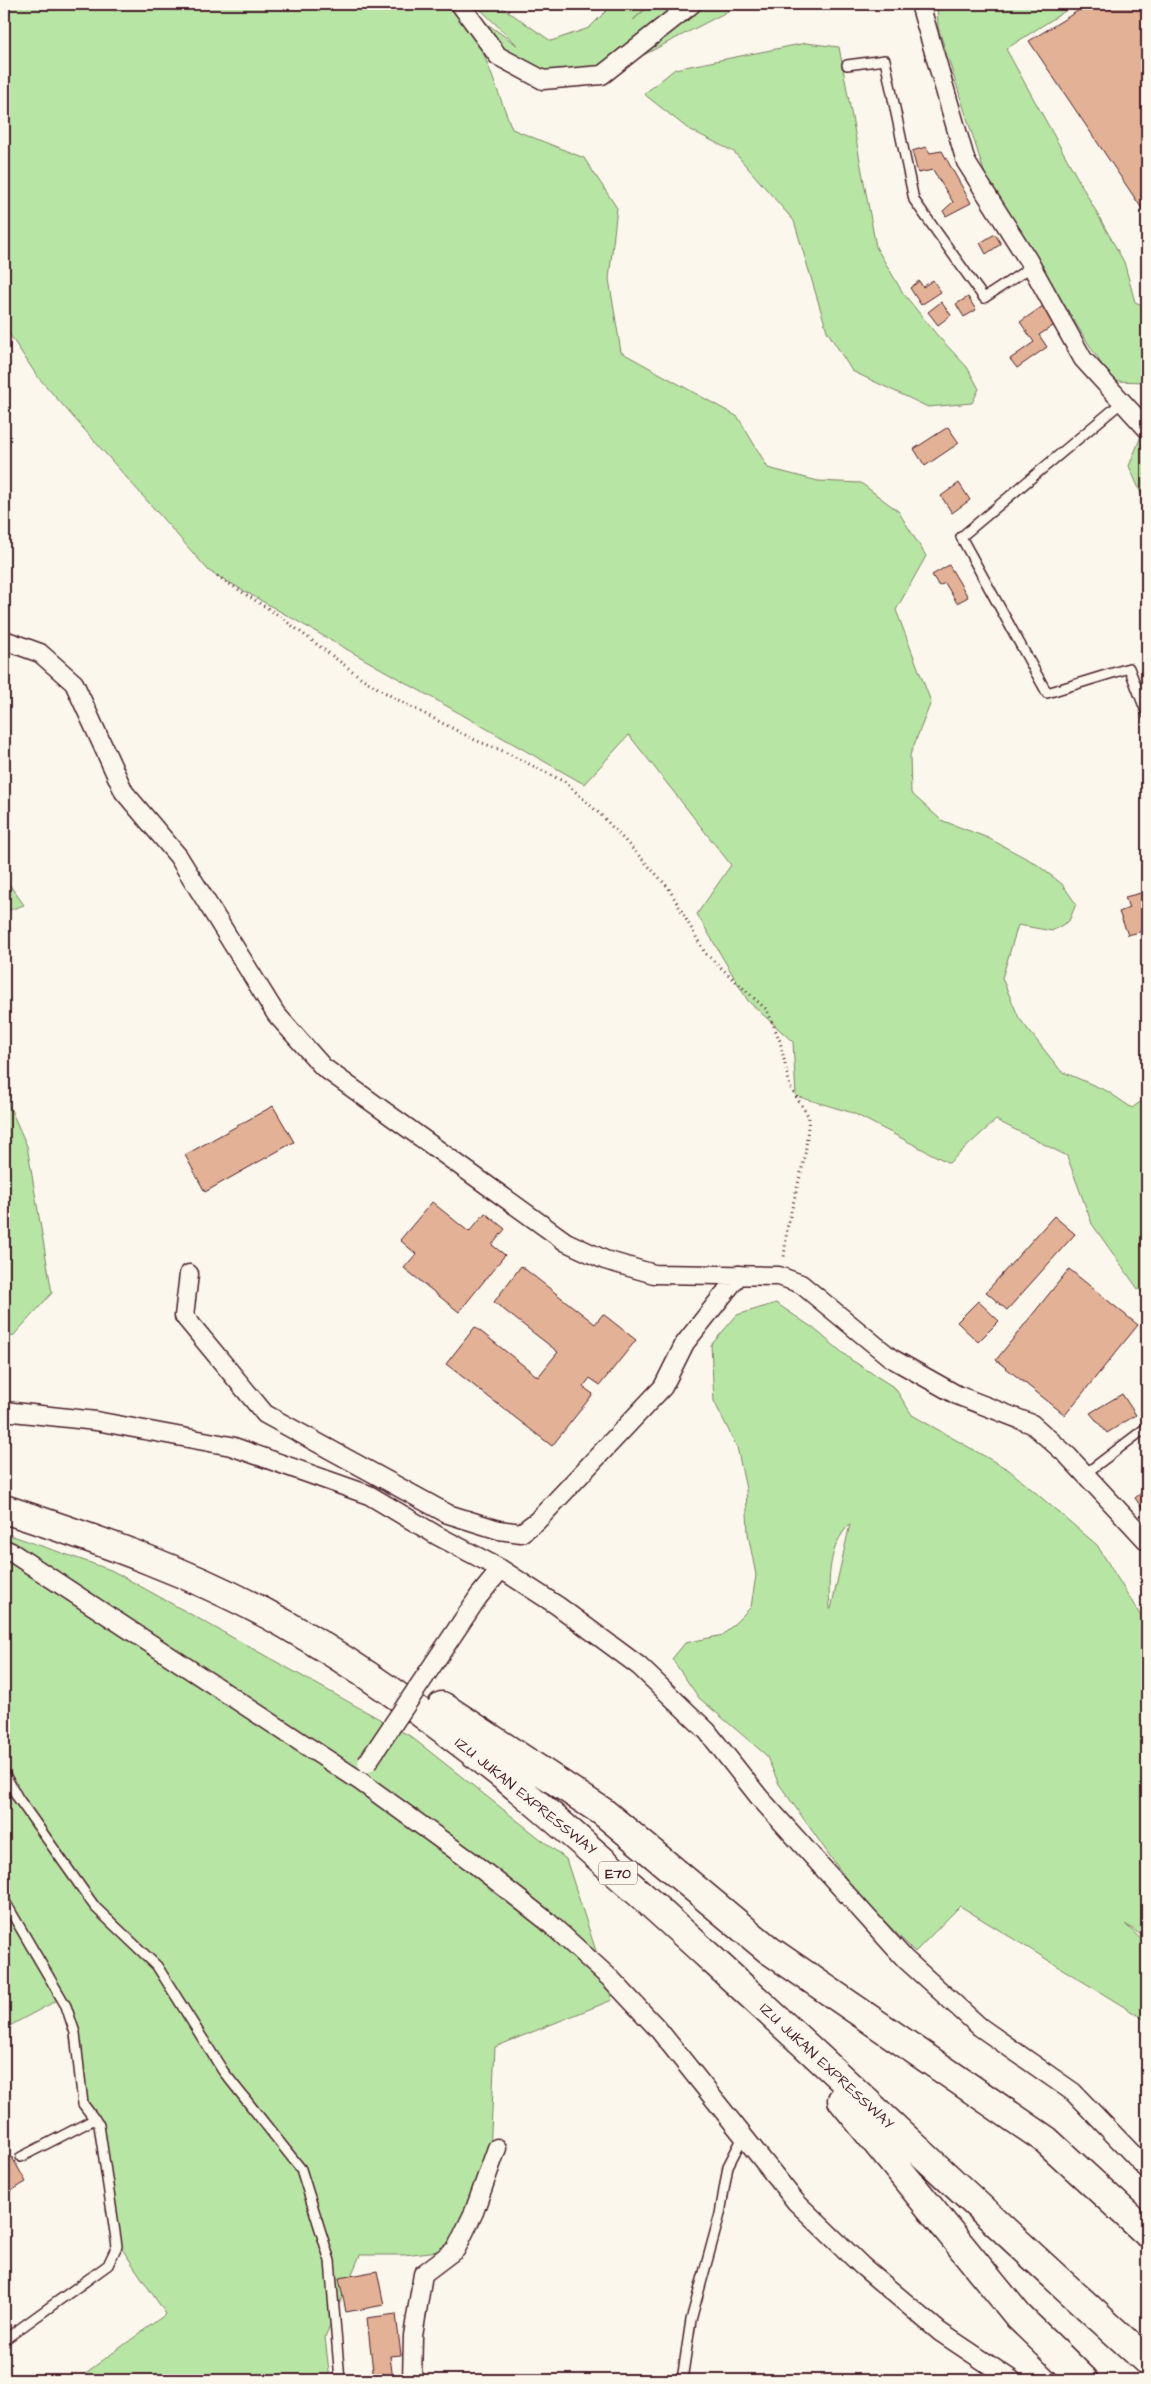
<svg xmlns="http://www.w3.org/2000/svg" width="1151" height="2384" font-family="'Architects Daughter',sans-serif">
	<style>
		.green { fill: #b7e5a4; stroke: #808268; fill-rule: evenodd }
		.building { fill: #e3b195; stroke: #4a1f2b }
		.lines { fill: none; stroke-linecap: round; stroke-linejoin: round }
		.service-casing { stroke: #4a1f2b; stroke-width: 12 }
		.minor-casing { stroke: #4a1f2b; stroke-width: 21 }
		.motorway-casing { stroke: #4a1f2b; stroke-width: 31 }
		.path { stroke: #4a1f2b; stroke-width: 3; stroke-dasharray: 1 4; stroke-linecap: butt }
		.service { stroke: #fbf7ec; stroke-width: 9 }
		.minor { stroke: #fbf7ec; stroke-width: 18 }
		.motorway { stroke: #fbf7ec; stroke-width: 28 }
		.minor-bridge-casing { stroke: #4a1f2b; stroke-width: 21; stroke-linecap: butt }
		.minor-bridge { stroke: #fbf7ec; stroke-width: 18 }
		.labels { text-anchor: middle; stroke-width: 4.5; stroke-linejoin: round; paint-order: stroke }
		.shield { fill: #fbf7ec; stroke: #7f6065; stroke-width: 1 }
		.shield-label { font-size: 14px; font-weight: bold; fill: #4a1f2b }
		.street-label { font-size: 15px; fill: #4a1f2b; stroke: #fbf7ec }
	</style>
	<rect width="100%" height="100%" fill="#fbf7ec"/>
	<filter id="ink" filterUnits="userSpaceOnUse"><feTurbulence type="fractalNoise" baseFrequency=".02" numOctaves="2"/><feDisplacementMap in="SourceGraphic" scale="10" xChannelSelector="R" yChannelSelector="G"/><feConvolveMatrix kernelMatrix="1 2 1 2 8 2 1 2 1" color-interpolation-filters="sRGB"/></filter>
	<g filter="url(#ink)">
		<path class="green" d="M 4,4 L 459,4 L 517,45 L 475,4 L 497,4 L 551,41 L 589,28 L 613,4 L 650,4 L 633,20 L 652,4 L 742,4 L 605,75 L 546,83 L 477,36 L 512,129 L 584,158 L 617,208 L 609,279 L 621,352 L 738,417 L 768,468 L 818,481 L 861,483 L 898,511 L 926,556 L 896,610 L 931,702 L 910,755 L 911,793 L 941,820 L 988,838 L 1035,863 L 1062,884 L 1076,904 L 1069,921 L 1052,931 L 1018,925 L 1002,978 L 1019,1018 L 1061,1071 L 1107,1091 L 1132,1108 L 1147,1097 L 1147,1294 L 1138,1289 L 1092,1224 L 1067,1156 L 996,1120 L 949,1163 L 853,1113 L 796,1096 L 793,1042 L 748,1001 L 697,914 L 731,865 L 629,735 L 584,784 L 209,571 L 37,376 L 4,326 Z
			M 937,4 L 1076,4 L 1006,49 L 1124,262 L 1135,302 L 1147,307 L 1147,382 L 1112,381 L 988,184 L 938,27 Z
			M 806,43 L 839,47 L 876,247 L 903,293 L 937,335 L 967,367 L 979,389 L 972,403 L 928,407 L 852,371 L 827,331 L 794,221 L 734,152 L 687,128 L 644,94 L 675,69 Z
			M 1147,421 L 1147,507 L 1129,466 Z
			M 4,877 L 24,905 L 4,912 Z
			M 4,1094 L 27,1146 L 52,1293 L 13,1336 L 4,1338 Z
			M 776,1303 L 813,1328 L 850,1359 L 895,1388 L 912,1415 L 1009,1470 L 1097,1545 L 1147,1626 L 1147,1939 L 1125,1924 L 1147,1945 L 1147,2021 L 960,1906 L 915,1952 L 854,1890 L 779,1784 L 766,1755 L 699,1698 L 672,1659 L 685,1643 L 723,1635 L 751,1607 L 756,1575 L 748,1534 L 746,1489 L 737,1447 L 714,1401 L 711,1345 L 737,1315 ZM 850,1524 L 831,1609 L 830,1609 C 828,1579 828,1546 850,1524 Z
			M 4,1533 L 111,1570 L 410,1736 L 566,1859 L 612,2000 L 495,2047 L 490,2153 L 456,2249 L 404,2255 L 360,2255 L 325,2337 L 330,2380 L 76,2380 L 166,2314 L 122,2249 L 95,2119 L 80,2078 L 65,1996 L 4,2029 Z"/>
		<path class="building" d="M 1089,4 L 1147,4 L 1147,216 L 1029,41 Z
			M 926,147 L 930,153 L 942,151 L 971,203 L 946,216 L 943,211 L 953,202 L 933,170 L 918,173 L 912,151 Z
			M 995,234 L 1001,244 L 986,254 L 980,243 Z
			M 933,280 L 941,292 L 921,305 L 910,288 L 919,281 L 923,287 Z
			M 968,297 L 976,310 L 964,317 L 956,304 Z
			M 941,302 L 951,315 L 938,325 L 928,312 Z
			M 1043,306 L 1056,324 L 1039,335 L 1047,347 L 1017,368 L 1010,359 L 1034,342 L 1020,322 Z
			M 948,427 L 959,443 L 925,466 L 914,449 Z
			M 959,483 L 970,500 L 952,513 L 941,496 Z
			M 949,565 L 968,597 L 957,603 L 945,583 L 939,586 L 932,575 Z
			M 1145,892 L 1147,896 L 1147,930 L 1128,935 L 1119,912 L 1129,908 L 1125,897 Z
			M 273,1106 L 294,1142 L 205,1192 L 185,1155 Z
			M 432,1202 L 469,1232 L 485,1213 L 505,1229 L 492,1245 L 505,1255 L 459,1312 L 404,1268 L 416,1254 L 400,1240 Z
			M 1054,1216 L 1075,1234 L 1007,1310 L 986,1292 Z
			M 521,1266 L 595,1324 L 603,1314 L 636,1340 L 600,1385 L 590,1378 L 583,1387 L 593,1394 L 552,1446 L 446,1364 L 475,1327 L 538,1377 L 558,1352 L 494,1302 Z
			M 1069,1269 L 1138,1325 L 1065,1415 L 996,1360 Z
			M 978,1301 L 999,1321 L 978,1342 L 957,1322 Z
			M 1122,1394 L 1136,1415 L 1107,1433 L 1090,1413 Z
			M 1147,1488 L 1147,1515 L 1135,1498 Z
			M 12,2157 L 26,2182 L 4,2195 L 4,2162 Z
			M 377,2271 L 384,2305 L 346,2312 L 339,2278 Z
			M 396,2314 L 401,2355 L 390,2356 L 393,2380 L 374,2380 L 367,2318 Z"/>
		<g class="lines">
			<defs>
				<path id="service" d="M 847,65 L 885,60 L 914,200 L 984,298 L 1031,267
					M 1121,403 L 961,537 L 1047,693 L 1129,668 L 1147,714
					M 1085,1474 L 1147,1427
					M 4,1773 L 18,1798 L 95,1907 L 157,1966 L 223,2071 L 301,2169 L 330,2261 L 340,2380
					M 4,1900 L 66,2006 L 75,2033 L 83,2104 L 99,2125 L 117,2246 L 108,2265 L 4,2340
					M 21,2157 L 95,2119
					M 682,2380 L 691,2320 L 720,2214 L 728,2166 L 743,2137"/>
				<path id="minor" d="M 460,4 L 498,56 L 543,80 L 602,75 L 692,4
					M 920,4 L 966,162 L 1028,260 L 1083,359 L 1147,429
					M 4,640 L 40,653 L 74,683 L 124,792 L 178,856 L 276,1014 L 323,1067 L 566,1242 L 605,1260 L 654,1274 L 779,1276 L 801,1284 L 891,1358 L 957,1395 L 1032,1424 L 1068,1456 L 1147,1541
					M 189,1274 L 184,1316 L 265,1414 L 448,1514 L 499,1530 L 521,1533 L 537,1521 L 663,1387 L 685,1343 L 739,1275
					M 4,1411 L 96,1421 L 231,1446 L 369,1495 L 438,1536 L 501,1569 L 558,1606 L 639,1666 L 707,1731 L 759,1797 L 905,1959 L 980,2027 L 1073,2092 L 1147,2169
					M 4,1549 L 11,1552 L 360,1781 L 472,1862 L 547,1921 L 612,1980 L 658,2029 L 796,2202 L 862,2266 L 940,2332 L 1012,2380
					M 479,1596 L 501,1569
					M 412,2380 L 413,2336 L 423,2274 L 456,2249 L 474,2212 L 497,2148"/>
				<path id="motorway" d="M 4,1509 C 99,1540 197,1574 285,1624 C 445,1716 581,1839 716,1963 C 861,2095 1002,2230 1147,2361
					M 442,1706 L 603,1812 L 769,1950 L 1046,2140 L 1147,2233
					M 842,2100 L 1019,2317 L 1084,2380"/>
			</defs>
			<use href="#service" class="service-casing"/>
			<use href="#minor" class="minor-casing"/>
			<use href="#motorway" class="motorway-casing"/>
			<path class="path" d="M 217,576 L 278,615 L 363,679 L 396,699 L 475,740 L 503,751 L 565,782 L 603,817 L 668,887 L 705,953 L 767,1010 L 780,1041 L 790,1087 L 809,1117 L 805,1156 L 787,1228 L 784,1258"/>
			<use href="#service" class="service"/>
			<use href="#minor" class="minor"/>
			<use href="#motorway" class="motorway"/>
			<defs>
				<path id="minor-bridge" d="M 367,1763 L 479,1596"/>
			</defs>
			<use href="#minor-bridge" class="minor-bridge-casing"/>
			<use href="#minor-bridge" class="minor-bridge"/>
		</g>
	</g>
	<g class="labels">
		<rect class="shield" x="599" y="1861.5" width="38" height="23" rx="4"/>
		<g class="shield-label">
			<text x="618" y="1878">E70</text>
		</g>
		<g class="street-label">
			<text transform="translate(526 1796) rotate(39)" y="5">IZU JUKAN EXPRESSWAY</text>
			<text transform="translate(827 2066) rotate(43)" y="5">IZU JUKAN EXPRESSWAY</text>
		</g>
	</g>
	<rect width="1151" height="2384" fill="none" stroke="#fbf7ec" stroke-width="20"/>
	<rect x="10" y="10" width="1131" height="2364" fill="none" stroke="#4a1f2b" stroke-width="2" filter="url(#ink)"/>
</svg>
